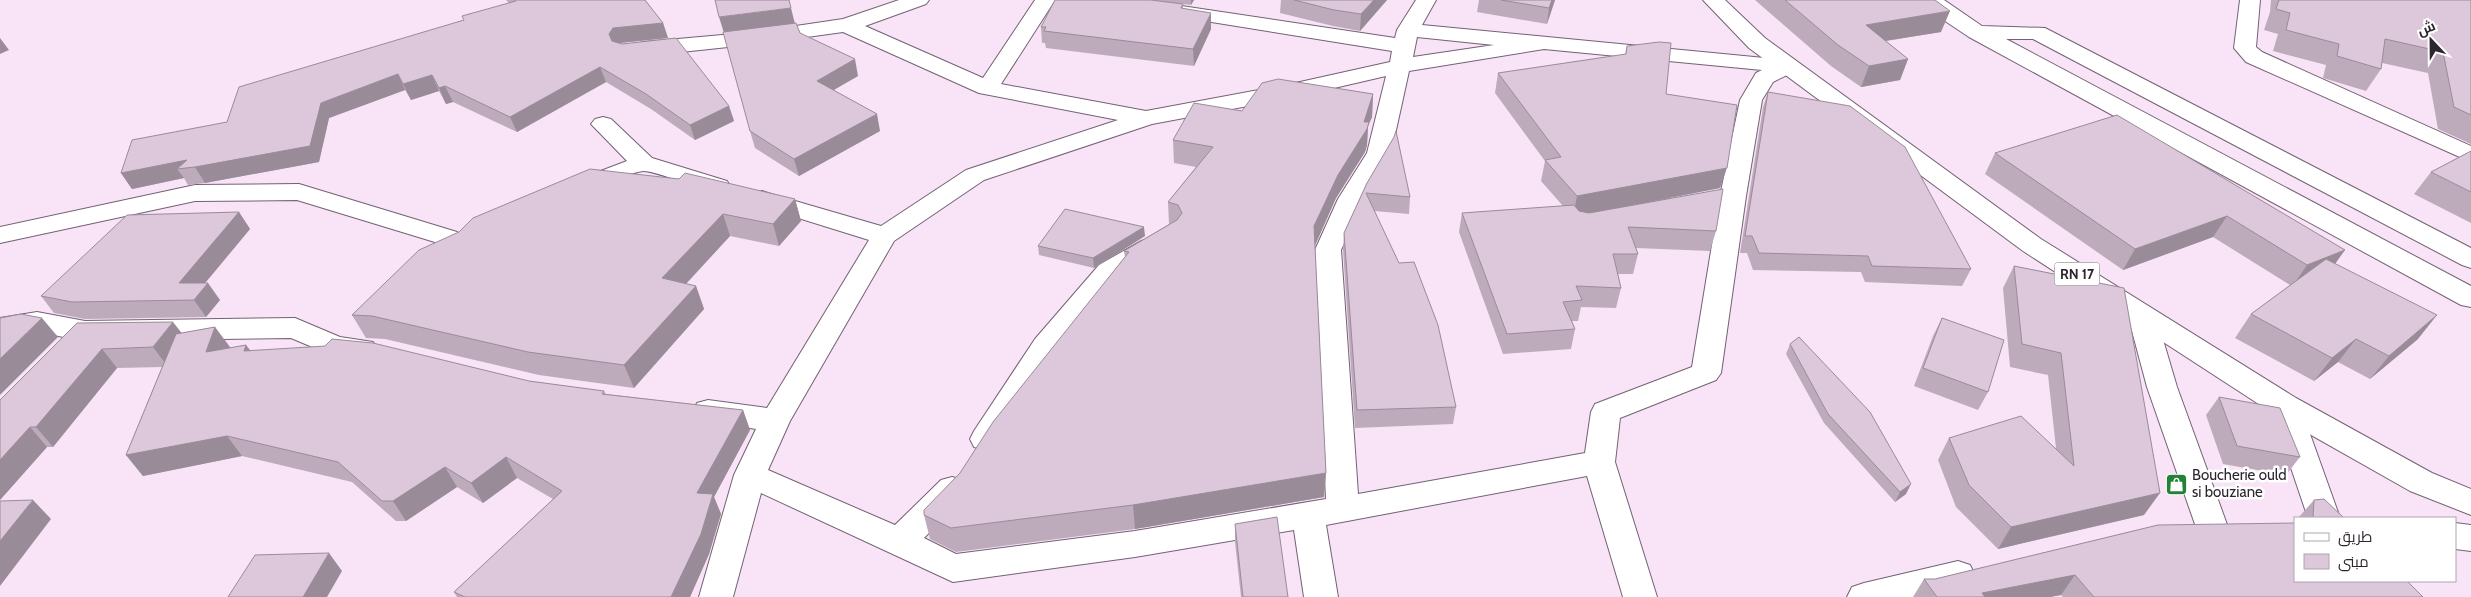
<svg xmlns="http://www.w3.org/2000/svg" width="2471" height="597" font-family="Cabin,Cairo,sans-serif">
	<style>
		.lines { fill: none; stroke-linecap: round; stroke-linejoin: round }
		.minor-casing { stroke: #736273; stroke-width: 2 }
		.primary-casing { stroke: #736273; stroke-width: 2 }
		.minor { fill: #fff; fill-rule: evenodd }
		.primary { fill: #fff; fill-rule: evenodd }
		.wall { fill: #bdabbc }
		.shaded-wall { fill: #9a8b99 }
		.building { fill: #dcc7db; stroke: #9a8b99 }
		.labels { text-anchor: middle; stroke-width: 5; stroke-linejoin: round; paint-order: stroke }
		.shield { fill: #fff; stroke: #6d676d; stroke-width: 1 }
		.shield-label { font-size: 14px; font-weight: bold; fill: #2e262e }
		.poi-label { font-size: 15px; fill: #2e262e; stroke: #fff; text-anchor: start }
	</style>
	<rect width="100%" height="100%" fill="#f8e3f7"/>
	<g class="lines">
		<defs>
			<path id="minor" d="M 899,0 L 929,0 L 926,4 L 865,26 L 983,78 L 1035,0 L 1055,0 L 1001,84 L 1146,111 L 1291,84 L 1390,62 L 1392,51 L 1168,15 L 1165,11 L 1168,7 L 1175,5 L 1395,38 L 1397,30 L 1416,0 L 1436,0 L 1422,25 L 1795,61 L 1798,66 L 1795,71 L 1773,82 L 1762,100 L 1746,196 L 1721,373 L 1716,380 L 1620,418 L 1615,462 L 1657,597 L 1623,597 L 1587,476 L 1326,525 L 1338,597 L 1304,597 L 1294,530 L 1135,557 L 953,582 L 761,493 L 733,597 L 699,597 L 734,475 L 756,429 L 697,419 L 693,411 L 697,403 L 708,400 L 767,408 L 869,240 L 753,204 L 749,199 L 753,194 L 762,191 L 771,194 L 881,226 L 966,170 L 1118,120 L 979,93 L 843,32 L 756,44 L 644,56 L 636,54 L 633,49 L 636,44 L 644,42 L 756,32 L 843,19 ZM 1417,37 L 1494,45 L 1413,57 ZM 1544,49 L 1762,70 L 1756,73 L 1740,100 L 1720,196 L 1692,367 L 1595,404 L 1591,412 L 1585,453 L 1358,494 L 1341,250 L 1364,199 L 1391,153 L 1409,71 ZM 1386,76 L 1367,153 L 1338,199 L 1315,250 L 1326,499 L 1135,531 L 956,554 L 924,538 L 963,498 L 968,489 L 963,480 L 952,477 L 941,480 L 895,525 L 768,470 L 790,421 L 894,241 L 984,180 L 1152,124 L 1291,98 Z
				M 1922,0 L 1944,0 L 1982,26 L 2045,28 L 2471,248 L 2471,268 L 2462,265 L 2033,39 L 2006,39 L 2471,286 L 2471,307 L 2461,305 L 1969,37 L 1936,15 Z
				M 2240,0 L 2260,0 L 2256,47 L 2262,52 L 2471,146 L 2471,162 L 2246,62 L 2234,48 Z
				M 603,117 L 611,119 L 652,158 L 727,181 L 730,186 L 727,191 L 718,194 C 704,190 653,170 643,171 C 620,174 601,196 577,190 L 574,185 L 577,180 L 627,161 L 591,124 L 595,119 Z
				M 299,184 L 457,232 L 461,238 L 457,244 L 448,246 L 297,200 L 195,201 L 0,243 L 0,227 L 195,185 Z
				M 1150,239 L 1159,241 L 1163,247 L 1159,253 L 1119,277 L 1055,353 L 996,447 L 985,450 L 974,447 L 970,439 L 974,431 L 1035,339 L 1099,265 L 1141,241 Z
				M 2142,307 L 2152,309 L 2156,316 L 2177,387 L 2229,530 L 2225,539 L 2213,543 L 2201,539 L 2197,530 L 2147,387 L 2128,316 L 2132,309 Z
				M 37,312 L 85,321 L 295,318 L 340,337 L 373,342 L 377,349 L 373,356 L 363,359 L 336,357 L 291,338 L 85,341 L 37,332 L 0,338 L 0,318 Z
				M 2285,395 L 2296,398 L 2300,406 L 2340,518 L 2308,518 L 2270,406 L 2274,398 Z
				M 2455,523 L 2471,525 L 2471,551 L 2455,549 Z
				M 1958,561 L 1970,565 L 1975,575 L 1970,585 L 1924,597 L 1847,597 L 1852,587 L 1864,583 Z"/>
			<path id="primary" d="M 1703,0 L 1725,0 L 1765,38 L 2041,239 L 2296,398 L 2432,473 L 2471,489 L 2471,515 L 2410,491 L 2274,414 L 2023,251 L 1749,48 Z"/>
		</defs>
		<use href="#minor" class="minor-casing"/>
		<use href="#primary" class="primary-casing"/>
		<use href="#minor" class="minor"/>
		<use href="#primary" class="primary"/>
	</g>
	<path class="wall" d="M 506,0 L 645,0 L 663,23 L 668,38 L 620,43 L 729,106 L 734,121 L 695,140 L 651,109 L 606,82 L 517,132 L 453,102 L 446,104 L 439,91 L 411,100 L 405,90 L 329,118 L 319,162 L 205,183 L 188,185 L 184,178 L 132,189 L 121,173 L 227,122 L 464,20 L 509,3 Z
		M 1151,0 L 1194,0 L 1191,5 L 1183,4 L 1183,9 L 1211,29 L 1194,66 L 1046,48 L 1045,43 L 1042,43 L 1041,27 Z
		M 1281,0 L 1387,0 L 1360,31 L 1333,26 L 1280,13 Z
		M 1479,0 L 1555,0 L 1547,24 L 1477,12 Z
		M 1755,0 L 1935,0 L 1941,32 L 1886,41 L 1908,59 L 1900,80 L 1861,87 L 1831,66 Z
		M 2271,0 L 2471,0 L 2471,144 L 2438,129 L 2428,73 L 2382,63 L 2381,69 L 2366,91 L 2323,78 L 2326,65 L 2273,51 L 2278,34 L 2264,30 L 2270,12 Z
		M 795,24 L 800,33 L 858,76 L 834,90 L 880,131 L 799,176 L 755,148 L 750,131 Z
		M 1627,46 L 1666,94 L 1720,188 L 1668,198 L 1716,231 L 1710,251 L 1636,248 L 1638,254 L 1633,274 L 1618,274 L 1621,288 L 1616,308 L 1581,307 L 1578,321 L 1572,321 L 1575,329 L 1571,349 L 1503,354 L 1459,232 L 1462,213 L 1563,206 L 1541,181 L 1545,161 L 1495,93 L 1498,73 L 1625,55 Z
		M 1768,92 L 1971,269 L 1962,286 L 1865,282 L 1861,272 L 1753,270 L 1747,253 L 1740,253 L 1763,107 Z
		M 1373,94 L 1372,117 L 1368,126 L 1367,145 L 1365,152 L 1336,198 L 1315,245 L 1326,473 L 1324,497 L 1135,529 L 956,552 L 930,539 L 924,515 L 960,473 L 1125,257 L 1124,251 L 1169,224 L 1168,202 L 1196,167 L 1174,163 L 1173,140 L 1242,111 Z
		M 2117,115 L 2335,264 L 2418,339 L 2370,379 L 2338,362 L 2314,381 L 2235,338 L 2251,314 L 2290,285 L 2213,237 L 2123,270 L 1985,174 L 1995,153 Z
		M 2471,151 L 2471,223 L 2414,194 L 2431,172 Z
		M 679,179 L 795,199 L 801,221 L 779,246 L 730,236 L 686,284 L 696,286 L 704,309 L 634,388 L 539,375 L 385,339 L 366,338 L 352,315 Z
		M 1367,183 L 1410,197 L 1409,214 L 1374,211 L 1456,407 L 1453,424 L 1355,428 L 1343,250 L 1344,233 Z
		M 239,212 L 250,229 L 205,283 L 220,300 L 206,317 L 85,319 L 54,313 L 41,296 Z
		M 1145,236 L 1094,268 L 1039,255 L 1038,246 Z
		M 2014,266 L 2124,288 L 2144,515 L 1998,549 L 1956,507 L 1938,460 L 1949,438 L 2056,448 L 2048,375 L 2010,367 L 2003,288 Z
		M 1942,318 L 1988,392 L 1978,410 L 1914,386 L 1933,336 Z
		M 77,323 L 182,333 L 215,327 L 229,348 L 246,345 L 251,351 L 529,381 L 604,391 L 606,394 L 743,410 L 750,430 L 714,497 L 721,514 L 709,554 L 690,597 L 457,597 L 454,592 L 553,499 L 517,478 L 483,503 L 457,487 L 406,521 L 396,521 L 352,482 L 242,456 L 143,476 L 126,455 L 162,367 L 117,368 L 53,447 L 47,447 L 0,500 L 0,400 Z
		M 1790,344 L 1906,494 L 1895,502 L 1824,423 L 1786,354 Z
		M 2219,397 L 2300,457 L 2286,475 L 2223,464 L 2206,415 Z
		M 2314,500 L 2344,518 L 2298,518 Z
		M 1235,524 L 1288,597 L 1241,597 L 1235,542 Z
		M 2158,525 L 2423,597 L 2063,597 L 2061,595 L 2050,597 L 1913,597 L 1924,579 L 1935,579 Z"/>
	<path class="shaded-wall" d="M 1191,0 L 1194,0 L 1191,5 Z
		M 1374,0 L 1387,0 L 1360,31 L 1361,14 Z
		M 1552,0 L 1555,0 L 1547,24 L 1549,8 Z
		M 791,8 L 795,24 L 724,33 L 719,17 Z
		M 1950,11 L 1941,32 L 1859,45 L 1866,25 Z
		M 1211,13 L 1211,29 L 1194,66 L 1193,49 Z
		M 663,23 L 668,38 L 619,43 L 614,49 L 609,34 L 613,28 Z
		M 0,38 L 9,50 L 0,54 Z
		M 855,59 L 858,76 L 821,97 L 817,81 Z
		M 1908,59 L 1900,80 L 1861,87 L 1869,66 Z
		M 600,67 L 606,82 L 517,132 L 510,117 Z
		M 398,74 L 405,90 L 329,118 L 319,162 L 205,183 L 195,167 L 321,103 Z
		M 432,75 L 439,91 L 411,100 L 403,84 Z
		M 445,86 L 453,102 L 446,104 L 439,88 Z
		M 1373,94 L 1372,117 L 1368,126 L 1367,145 L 1365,152 L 1336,198 L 1313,250 L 1314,226 L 1338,175 L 1364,122 Z
		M 729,106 L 734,121 L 695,140 L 690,125 Z
		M 877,114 L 880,131 L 799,176 L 794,159 Z
		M 187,160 L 177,169 L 184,178 L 132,189 L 121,173 Z
		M 1727,168 L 1720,188 L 1573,217 L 1577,196 Z
		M 795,199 L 801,221 L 779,246 L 773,224 Z
		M 239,212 L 250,229 L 191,300 L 179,283 Z
		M 723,214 L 730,236 L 670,301 L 662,278 Z
		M 2227,216 L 2213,237 L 2123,270 L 2135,249 Z
		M 1144,227 L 1145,236 L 1094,268 L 1093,258 Z
		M 2345,250 L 2330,271 L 2292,287 L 2307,265 Z
		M 208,283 L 220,300 L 206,317 L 194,300 Z
		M 696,286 L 704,309 L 634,388 L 624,365 Z
		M 2437,315 L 2418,339 L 2370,379 L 2389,356 Z
		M 42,318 L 58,337 L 0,395 L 0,359 Z
		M 173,322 L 188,341 L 168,367 L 153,347 Z
		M 215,327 L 230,347 L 220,372 L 206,352 Z
		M 2356,339 L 2338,362 L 2314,381 L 2332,358 Z
		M 246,345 L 260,365 L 244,351 Z
		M 102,349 L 117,368 L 53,447 L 36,427 Z
		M 743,410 L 750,430 L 714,497 L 721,514 L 709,554 L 690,597 L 671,597 L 697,493 Z
		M 30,427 L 47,447 L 0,500 L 0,460 Z
		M 227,436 L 242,456 L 143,476 L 126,455 Z
		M 506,457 L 517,478 L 483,503 L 471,483 Z
		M 445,467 L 457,487 L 406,521 L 393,501 Z
		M 1326,473 L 1324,497 L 1135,529 L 1133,505 Z
		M 1911,484 L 1906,494 L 1895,502 L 1900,492 Z
		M 2160,493 L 2144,515 L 1998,549 L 2011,527 Z
		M 33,500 L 51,519 L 0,586 L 0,541 Z
		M 329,553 L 342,571 L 327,597 L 303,597 Z
		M 2075,575 L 2061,595 L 2050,597 L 1979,597 L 1982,593 Z"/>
	<path class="building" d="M 515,0 L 645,0 L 663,23 L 613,28 L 609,34 L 612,41 L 622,44 L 676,38 L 729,106 L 690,125 L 646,94 L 600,67 L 510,117 L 445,86 L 439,88 L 432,75 L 403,84 L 398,74 L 321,103 L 310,146 L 195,167 L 177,169 L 187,160 L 121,173 L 132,140 L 227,122 L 239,87 L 464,20 L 462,16 L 516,1 Z
		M 715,0 L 789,0 L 791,8 L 719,17 Z
		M 1055,0 L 1151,0 L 1183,4 L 1181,8 L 1211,13 L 1193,49 L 1044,31 L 1046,27 L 1041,27 Z
		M 1294,0 L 1374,0 L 1361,14 L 1334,10 Z
		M 1501,0 L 1552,0 L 1549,8 Z
		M 1785,0 L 1935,0 L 1950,11 L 1866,25 L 1908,59 L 1869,66 L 1838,45 Z
		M 2279,0 L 2471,0 L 2471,115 L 2454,107 L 2443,52 L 2385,39 L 2381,69 L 2337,56 L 2339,44 L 2286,30 L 2290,13 L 2276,9 Z
		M 796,23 L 800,33 L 855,59 L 817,81 L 877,114 L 794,159 L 750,131 L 723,32 Z
		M 1659,42 L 1671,43 L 1666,94 L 1737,105 L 1727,168 L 1577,196 L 1545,160 L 1561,157 L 1498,73 L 1626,54 L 1627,46 Z
		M 1278,79 L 1373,94 L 1364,122 L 1369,122 L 1367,129 L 1338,175 L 1314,226 L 1326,473 L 1133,505 L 951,528 L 924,515 L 924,510 L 960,473 L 993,422 L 1129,252 L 1124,251 L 1177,220 L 1182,213 L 1178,205 L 1168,202 L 1213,147 L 1173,140 L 1194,103 L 1242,111 L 1262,83 Z
		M 1768,92 L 1850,106 L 1905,147 L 1971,269 L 1872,266 L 1868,256 L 1759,253 L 1752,236 L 1745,236 Z
		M 2117,115 L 2345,250 L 2307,265 L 2227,216 L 2135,249 L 1995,153 Z
		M 1396,131 L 1410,197 L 1366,193 L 1399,263 L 1414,262 L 1438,325 L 1456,407 L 1357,410 L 1344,233 L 1367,183 L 1394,137 Z
		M 2471,151 L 2471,192 L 2431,172 Z
		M 590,169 L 679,179 L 685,173 L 795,199 L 773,224 L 723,214 L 662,278 L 696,286 L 624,365 L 528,352 L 372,316 L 352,315 L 419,250 L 459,232 L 473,218 Z
		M 1723,189 L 1716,231 L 1628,227 L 1638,254 L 1613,254 L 1621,288 L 1576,286 L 1582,300 L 1563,302 L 1575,329 L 1507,334 L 1462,213 L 1574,205 L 1579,211 L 1589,213 Z
		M 1065,209 L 1144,227 L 1093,258 L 1038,246 Z
		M 239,212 L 179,283 L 208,283 L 194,300 L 72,302 L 41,296 L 127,215 Z
		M 2326,259 L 2437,315 L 2389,356 L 2356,339 L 2332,358 L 2251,314 Z
		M 2014,266 L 2124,288 L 2160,493 L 2011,527 L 1969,485 L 1949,438 L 2021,416 L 2074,466 L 2061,353 L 2022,344 Z
		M 21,314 L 42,318 L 0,359 L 0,318 Z
		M 1942,318 L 2004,340 L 1988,392 L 1923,368 Z
		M 173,322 L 153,347 L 102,349 L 36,427 L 30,427 L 0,460 L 0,400 L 77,323 Z
		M 215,327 L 206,352 L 246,345 L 244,351 L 325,346 L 332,339 L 373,343 L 529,381 L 604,391 L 602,394 L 743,410 L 697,493 L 713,494 L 701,534 L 671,597 L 465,597 L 454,592 L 562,491 L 506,457 L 471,483 L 445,467 L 393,501 L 382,501 L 338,462 L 227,436 L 126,455 L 176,334 Z
		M 1799,337 L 1870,412 L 1911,484 L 1900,492 L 1828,414 L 1790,344 Z
		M 2219,397 L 2280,408 L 2300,457 L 2237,446 Z
		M 2324,499 L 2344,518 L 2313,518 L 2314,500 Z
		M 33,500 L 0,541 L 0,501 Z
		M 1277,517 L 1288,597 L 1243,597 L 1235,524 Z
		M 2295,523 L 2295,581 L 2407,581 L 2423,597 L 2094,597 L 2075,575 L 1982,593 L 1985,597 L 1937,597 L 1924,579 L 1935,579 L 2158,525 Z
		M 329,553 L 303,597 L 228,597 L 255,555 Z"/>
	<defs>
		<symbol id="shop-square" viewBox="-11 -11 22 22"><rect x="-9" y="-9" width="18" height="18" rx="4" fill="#228336" stroke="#fff"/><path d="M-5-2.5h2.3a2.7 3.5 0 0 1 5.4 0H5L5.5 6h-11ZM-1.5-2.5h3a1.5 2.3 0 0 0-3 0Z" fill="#fff"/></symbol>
	</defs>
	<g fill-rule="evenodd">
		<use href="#shop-square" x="2164" y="472" width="25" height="25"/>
	</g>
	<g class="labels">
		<rect class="shield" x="2054.5" y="262.5" width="45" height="23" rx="4"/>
		<g class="shield-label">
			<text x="2077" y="279">RN 17</text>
		</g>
		<g class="poi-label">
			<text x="2192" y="480">Boucherie ould<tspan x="2192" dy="17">si bouziane</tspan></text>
		</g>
	</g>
	<rect x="2294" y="517" width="162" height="65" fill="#ffffff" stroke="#aba8ab"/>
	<rect x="2304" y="533" width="25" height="8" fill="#ffffff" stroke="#aba8ab"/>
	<text x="2338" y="542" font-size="15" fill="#2e262e">طريق</text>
	<rect x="2304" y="554" width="25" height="15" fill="#dcc7db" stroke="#aba8ab"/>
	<text x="2338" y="567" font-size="15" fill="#2e262e">مبنى</text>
	<g transform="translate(2431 40) rotate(338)" stroke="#ffffff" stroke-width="4" paint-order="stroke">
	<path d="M0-4L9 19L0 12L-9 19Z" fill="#2e262e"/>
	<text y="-8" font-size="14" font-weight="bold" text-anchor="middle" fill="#2e262e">ش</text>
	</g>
</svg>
